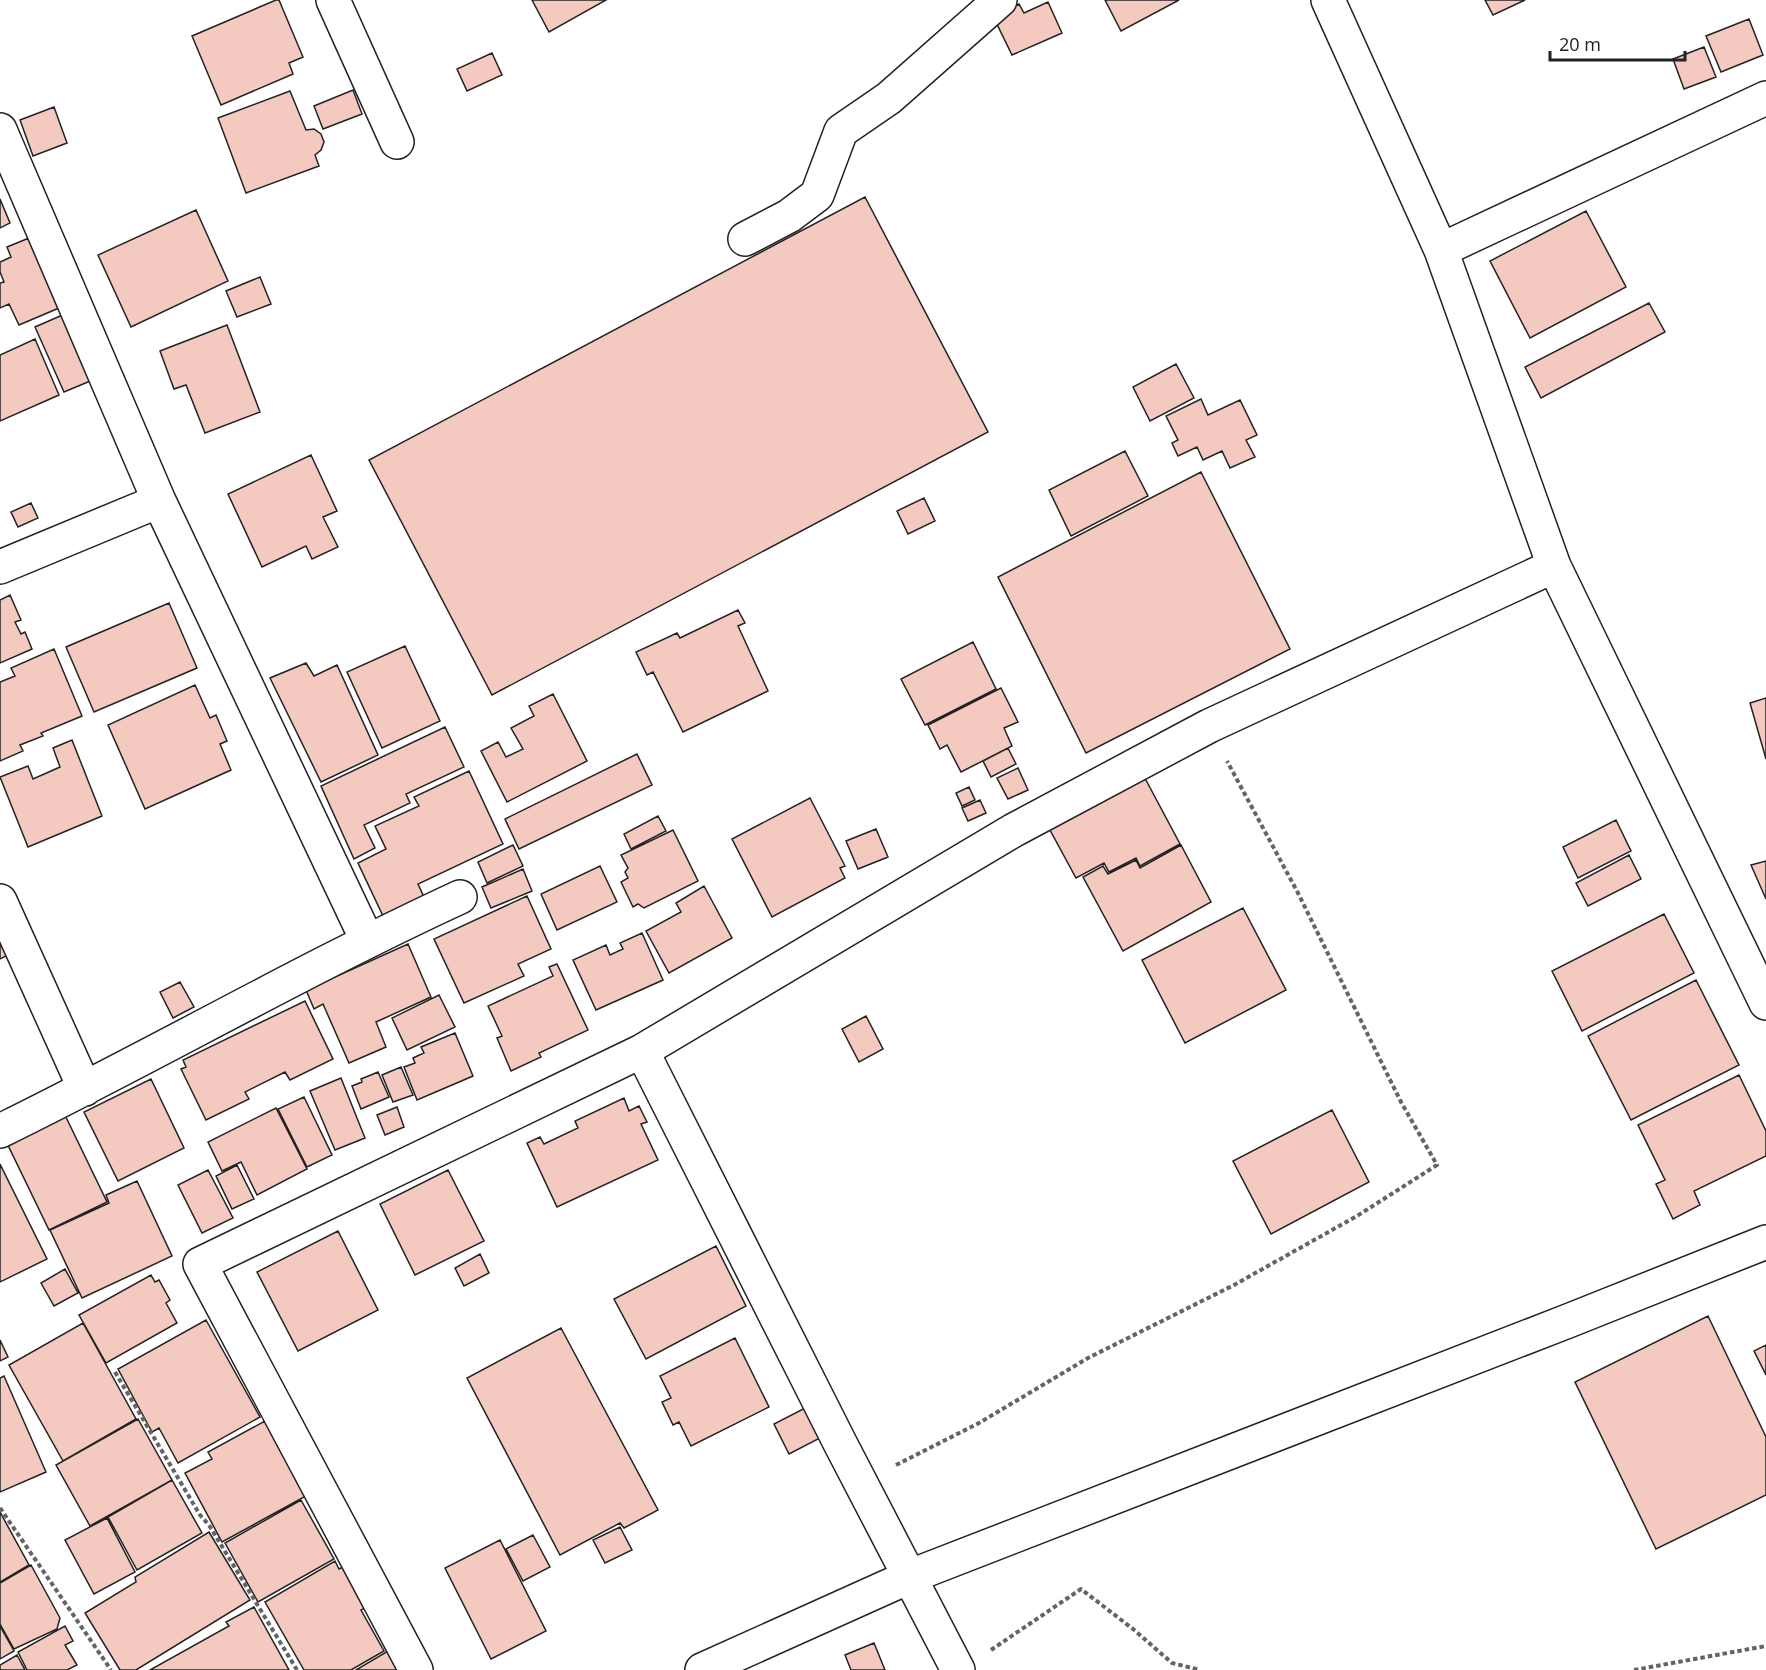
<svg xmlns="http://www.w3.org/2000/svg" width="1766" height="1670" font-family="'Open Sans',sans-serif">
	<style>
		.building { fill: #f3c9c0; stroke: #222; stroke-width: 1.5 }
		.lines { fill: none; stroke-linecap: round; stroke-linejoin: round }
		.minor-casing { stroke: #222; stroke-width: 36 }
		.path { stroke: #646464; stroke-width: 4; stroke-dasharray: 4.5 3; stroke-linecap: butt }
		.minor { stroke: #fff; stroke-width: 33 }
	</style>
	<rect width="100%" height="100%" fill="#fff"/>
	<path class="building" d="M 276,0 L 279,0 L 303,57 L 289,63 L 293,74 L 221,105 L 192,36 Z
		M 532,0 L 606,0 L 549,32 Z
		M 1105,0 L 1179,0 L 1121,31 Z
		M 1485,0 L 1525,0 L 1493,15 Z
		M 1048,2 L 1062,33 L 1012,55 L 993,16 L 1019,4 L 1024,13 Z
		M 1749,19 L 1763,55 L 1721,72 L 1706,36 Z
		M 1704,47 L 1716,77 L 1684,89 L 1673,59 Z
		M 492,53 L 502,75 L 467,91 L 457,69 Z
		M 353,90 L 362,114 L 323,129 L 314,106 Z
		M 290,91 L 306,130 L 314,129 L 321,134 L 324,142 L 321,150 L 315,155 L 319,166 L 246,193 L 218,118 Z
		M 54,107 L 67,143 L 33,156 L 20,120 Z
		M 865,197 L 988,432 L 492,695 L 369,460 Z
		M 0,199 L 10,223 L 0,228 Z
		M 196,210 L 228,281 L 131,327 L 98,255 Z
		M 1586,211 L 1626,287 L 1530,338 L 1490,261 Z
		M 29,238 L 59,308 L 19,325 L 9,304 L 0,308 L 0,283 L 4,282 L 0,272 L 0,262 L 11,257 L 7,247 Z
		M 260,277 L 271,304 L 237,317 L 226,291 Z
		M 1649,303 L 1665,332 L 1541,398 L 1525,367 Z
		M 67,313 L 95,379 L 64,392 L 35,327 Z
		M 227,325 L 260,412 L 205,433 L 186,385 L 174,389 L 160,351 Z
		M 35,339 L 59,395 L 0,421 L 0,355 Z
		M 1176,364 L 1194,398 L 1150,421 L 1133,387 Z
		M 1201,399 L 1208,415 L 1240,400 L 1257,435 L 1246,440 L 1255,457 L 1230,468 L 1222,451 L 1203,460 L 1197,447 L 1178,456 L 1172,443 L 1178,440 L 1166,416 Z
		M 1125,451 L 1148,496 L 1071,536 L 1049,490 Z
		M 311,455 L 337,511 L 323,517 L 338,547 L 312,559 L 306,546 L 262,567 L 228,494 Z
		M 1201,472 L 1290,649 L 1086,753 L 998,577 Z
		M 924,498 L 935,521 L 908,534 L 897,511 Z
		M 31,503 L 38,518 L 18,527 L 11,512 Z
		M 10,595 L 21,620 L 15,622 L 21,634 L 25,632 L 32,649 L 0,663 L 0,600 Z
		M 169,603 L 197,668 L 94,712 L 66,647 Z
		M 738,610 L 745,623 L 738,626 L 768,691 L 683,732 L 653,672 L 647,675 L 636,652 L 677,633 L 680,638 Z
		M 973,642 L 996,689 L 925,725 L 901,679 Z
		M 405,646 L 440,721 L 382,748 L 347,672 Z
		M 54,649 L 82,716 L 41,733 L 43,736 L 20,745 L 23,751 L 0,761 L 0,682 L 15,676 L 11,668 Z
		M 306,663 L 314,676 L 337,665 L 378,755 L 321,782 L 270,678 Z
		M 195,685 L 210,718 L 216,715 L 227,741 L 220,744 L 231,770 L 145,809 L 108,725 Z
		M 1001,688 L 1018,722 L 1004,728 L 1012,746 L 961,772 L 947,745 L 940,749 L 928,725 Z
		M 553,694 L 587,761 L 507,802 L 481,751 L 498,742 L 506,757 L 523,749 L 511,728 L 534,716 L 529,706 Z
		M 1766,698 L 1766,759 L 1750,703 Z
		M 445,727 L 464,767 L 406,794 L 410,803 L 364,825 L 375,848 L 354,859 L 321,786 Z
		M 72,740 L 102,816 L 28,847 L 0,777 L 28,766 L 33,779 L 60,767 L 53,748 Z
		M 1008,748 L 1016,764 L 991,777 L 983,761 Z
		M 637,754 L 652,785 L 519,849 L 505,819 Z
		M 1139,767 L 1180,844 L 1140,866 L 1136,858 L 1109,872 L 1104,863 L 1076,878 L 1044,819 Z
		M 1018,768 L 1028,790 L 1008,799 L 997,778 Z
		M 469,771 L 503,844 L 418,884 L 424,897 L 383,916 L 358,863 L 386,849 L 375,826 L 419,806 L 414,797 Z
		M 969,787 L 975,800 L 962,806 L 956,793 Z
		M 810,798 L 845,866 L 840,868 L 845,878 L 772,917 L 732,839 Z
		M 980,800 L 986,813 L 968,821 L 962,808 Z
		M 658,816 L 666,831 L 631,849 L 624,834 Z
		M 1616,820 L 1631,851 L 1578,878 L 1563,847 Z
		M 876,829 L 888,857 L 858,869 L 846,841 Z
		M 673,830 L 698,881 L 644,908 L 638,904 L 633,907 L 621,882 L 628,878 L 625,872 L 628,868 L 621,855 Z
		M 513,845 L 523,866 L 487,883 L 478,862 Z
		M 1181,845 L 1211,902 L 1123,951 L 1083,877 L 1103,866 L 1108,874 L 1136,860 L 1140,868 Z
		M 1629,855 L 1641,879 L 1588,906 L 1576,883 Z
		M 1766,861 L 1766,899 L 1751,865 Z
		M 600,866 L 617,902 L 557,930 L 541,894 Z
		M 523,869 L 532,891 L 491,908 L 482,887 Z
		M 704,886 L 732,938 L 669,973 L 646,931 L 681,912 L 676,903 Z
		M 527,896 L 551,949 L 518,964 L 524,976 L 464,1003 L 434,939 Z
		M 1243,908 L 1286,990 L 1185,1043 L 1142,960 Z
		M 1664,914 L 1694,973 L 1582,1031 L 1552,971 Z
		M 642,933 L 663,980 L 596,1010 L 573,960 L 606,945 L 610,955 L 623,949 L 620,943 Z
		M 0,939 L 8,955 L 0,959 Z
		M 408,944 L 431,997 L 376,1022 L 386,1047 L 349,1063 L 323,1004 L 314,1009 L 306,990 Z
		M 557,964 L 588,1030 L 539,1053 L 541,1057 L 511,1071 L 497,1038 L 502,1036 L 488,1006 L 553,976 L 549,967 Z
		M 1696,980 L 1739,1065 L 1631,1120 L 1588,1036 Z
		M 180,982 L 194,1007 L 173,1018 L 160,992 Z
		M 439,995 L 455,1027 L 407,1050 L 392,1018 Z
		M 305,1001 L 333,1059 L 290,1080 L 285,1072 L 245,1092 L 249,1099 L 206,1120 L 181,1069 L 186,1067 L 183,1060 Z
		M 866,1016 L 883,1049 L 859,1062 L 842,1029 Z
		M 455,1033 L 473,1076 L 417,1100 L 404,1067 L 415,1063 L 413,1058 L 424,1053 L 421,1047 Z
		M 401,1067 L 413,1095 L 393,1102 L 382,1075 Z
		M 378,1072 L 389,1097 L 361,1109 L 352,1086 L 362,1082 L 361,1079 Z
		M 1739,1075 L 1766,1131 L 1766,1156 L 1694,1191 L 1700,1205 L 1673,1219 L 1656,1184 L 1665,1180 L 1638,1125 Z
		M 341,1078 L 365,1138 L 335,1150 L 310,1091 Z
		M 151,1079 L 184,1148 L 118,1181 L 84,1112 Z
		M 304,1097 L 332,1155 L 307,1167 L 278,1109 Z
		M 624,1098 L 629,1111 L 639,1106 L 647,1122 L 641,1124 L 658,1160 L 557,1207 L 527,1143 L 540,1137 L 544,1144 L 578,1128 L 575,1121 Z
		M 397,1107 L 404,1127 L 385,1135 L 377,1115 Z
		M 276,1108 L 307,1169 L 257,1195 L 241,1162 L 222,1171 L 208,1142 Z
		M 1332,1110 L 1369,1182 L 1271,1234 L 1233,1161 Z
		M 63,1111 L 107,1202 L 49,1230 L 5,1139 Z
		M 0,1164 L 47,1259 L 0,1282 Z
		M 237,1165 L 254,1199 L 232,1209 L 216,1176 Z
		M 208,1170 L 233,1218 L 202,1233 L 178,1185 Z
		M 448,1170 L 484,1241 L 415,1275 L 380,1204 Z
		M 137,1181 L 172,1256 L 82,1298 L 50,1230 L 109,1203 L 106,1195 Z
		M 338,1231 L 378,1310 L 298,1351 L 257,1272 Z
		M 716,1246 L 746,1306 L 646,1359 L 614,1299 Z
		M 480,1254 L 489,1273 L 464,1286 L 455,1268 Z
		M 65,1269 L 78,1293 L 54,1306 L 41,1283 Z
		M 151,1275 L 155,1282 L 159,1280 L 170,1300 L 166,1303 L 177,1323 L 106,1363 L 79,1315 Z
		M 1708,1316 L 1766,1437 L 1766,1495 L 1656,1549 L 1575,1382 Z
		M 206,1320 L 260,1417 L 178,1463 L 159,1428 L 152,1432 L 118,1369 Z
		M 83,1323 L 136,1419 L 63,1461 L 9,1365 Z
		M 561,1328 L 658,1510 L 624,1528 L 620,1523 L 560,1555 L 467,1378 Z
		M 735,1338 L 769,1407 L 691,1446 L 679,1422 L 673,1425 L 662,1402 L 671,1398 L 660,1376 Z
		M 0,1340 L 8,1357 L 0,1361 Z
		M 1766,1345 L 1766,1375 L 1754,1351 Z
		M 4,1376 L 46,1472 L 0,1492 L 0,1378 Z
		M 805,1408 L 820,1438 L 789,1454 L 774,1424 Z
		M 138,1419 L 172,1480 L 90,1526 L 56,1465 Z
		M 265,1421 L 306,1496 L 222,1542 L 185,1473 L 212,1459 L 208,1452 Z
		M 172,1480 L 202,1533 L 137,1570 L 108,1517 Z
		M 301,1500 L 334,1559 L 258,1602 L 225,1543 Z
		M 0,1512 L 29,1565 L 0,1582 Z
		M 107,1518 L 135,1572 L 94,1594 L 65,1540 Z
		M 620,1527 L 632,1550 L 605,1563 L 593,1540 Z
		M 209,1532 L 250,1600 L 136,1670 L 120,1670 L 85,1613 L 136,1582 L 135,1577 Z
		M 533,1535 L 550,1567 L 523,1581 L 506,1549 Z
		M 500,1540 L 546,1631 L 491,1659 L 445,1568 Z
		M 335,1561 L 339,1569 L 343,1567 L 367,1607 L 361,1610 L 384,1651 L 351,1670 L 304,1670 L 265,1602 Z
		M 31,1565 L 60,1618 L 57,1629 L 14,1649 L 0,1624 L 0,1583 Z
		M 254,1607 L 289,1670 L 150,1670 L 229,1626 L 226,1622 Z
		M 0,1626 L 14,1651 L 0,1659 Z
		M 65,1626 L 73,1641 L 65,1645 L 77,1665 L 67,1670 L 27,1670 L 18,1652 Z
		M 874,1643 L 885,1670 L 851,1670 L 845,1655 Z
		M 388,1651 L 399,1670 L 356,1670 Z
		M 17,1655 L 25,1670 L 0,1670 L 0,1665 Z"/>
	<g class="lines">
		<defs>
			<path id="minor" d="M 333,0 L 397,142
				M 1328,0 L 1441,250 L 1554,566 L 1766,1003
				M 0,130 L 159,501 L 367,940
				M 745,239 L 789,216 L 817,195 L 841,131 L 889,98 L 1000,0
				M 1441,250 L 1766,98
				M 0,567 L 159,501
				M 0,901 L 85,1089
				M 642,1051 L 840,1443 L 958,1670
				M 0,1131 C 155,1055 304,969 460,897
				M 416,1670 L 200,1264 L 642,1051 L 1014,830 L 1209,726 L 1554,566
				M 702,1670 L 911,1576 L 1568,1321 L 1766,1242"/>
		</defs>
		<use href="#minor" class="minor-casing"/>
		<path class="path" d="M 115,1372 L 200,1515 L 209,1525 L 297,1670
			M 896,1465 L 979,1423 L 1088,1358 L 1234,1285 L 1357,1216 L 1437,1165 L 1401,1102 L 1298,893 L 1227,761
			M 0,1508 L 111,1670
			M 991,1650 L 1081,1589 L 1133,1629 L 1172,1663 L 1200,1670
			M 1634,1670 L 1766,1646"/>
		<use href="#minor" class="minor"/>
	</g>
	<path d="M1550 51v9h135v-9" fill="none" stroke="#222222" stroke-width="3"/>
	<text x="1559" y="51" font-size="18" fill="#222222" stroke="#ffffff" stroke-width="4.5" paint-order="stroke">20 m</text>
</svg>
